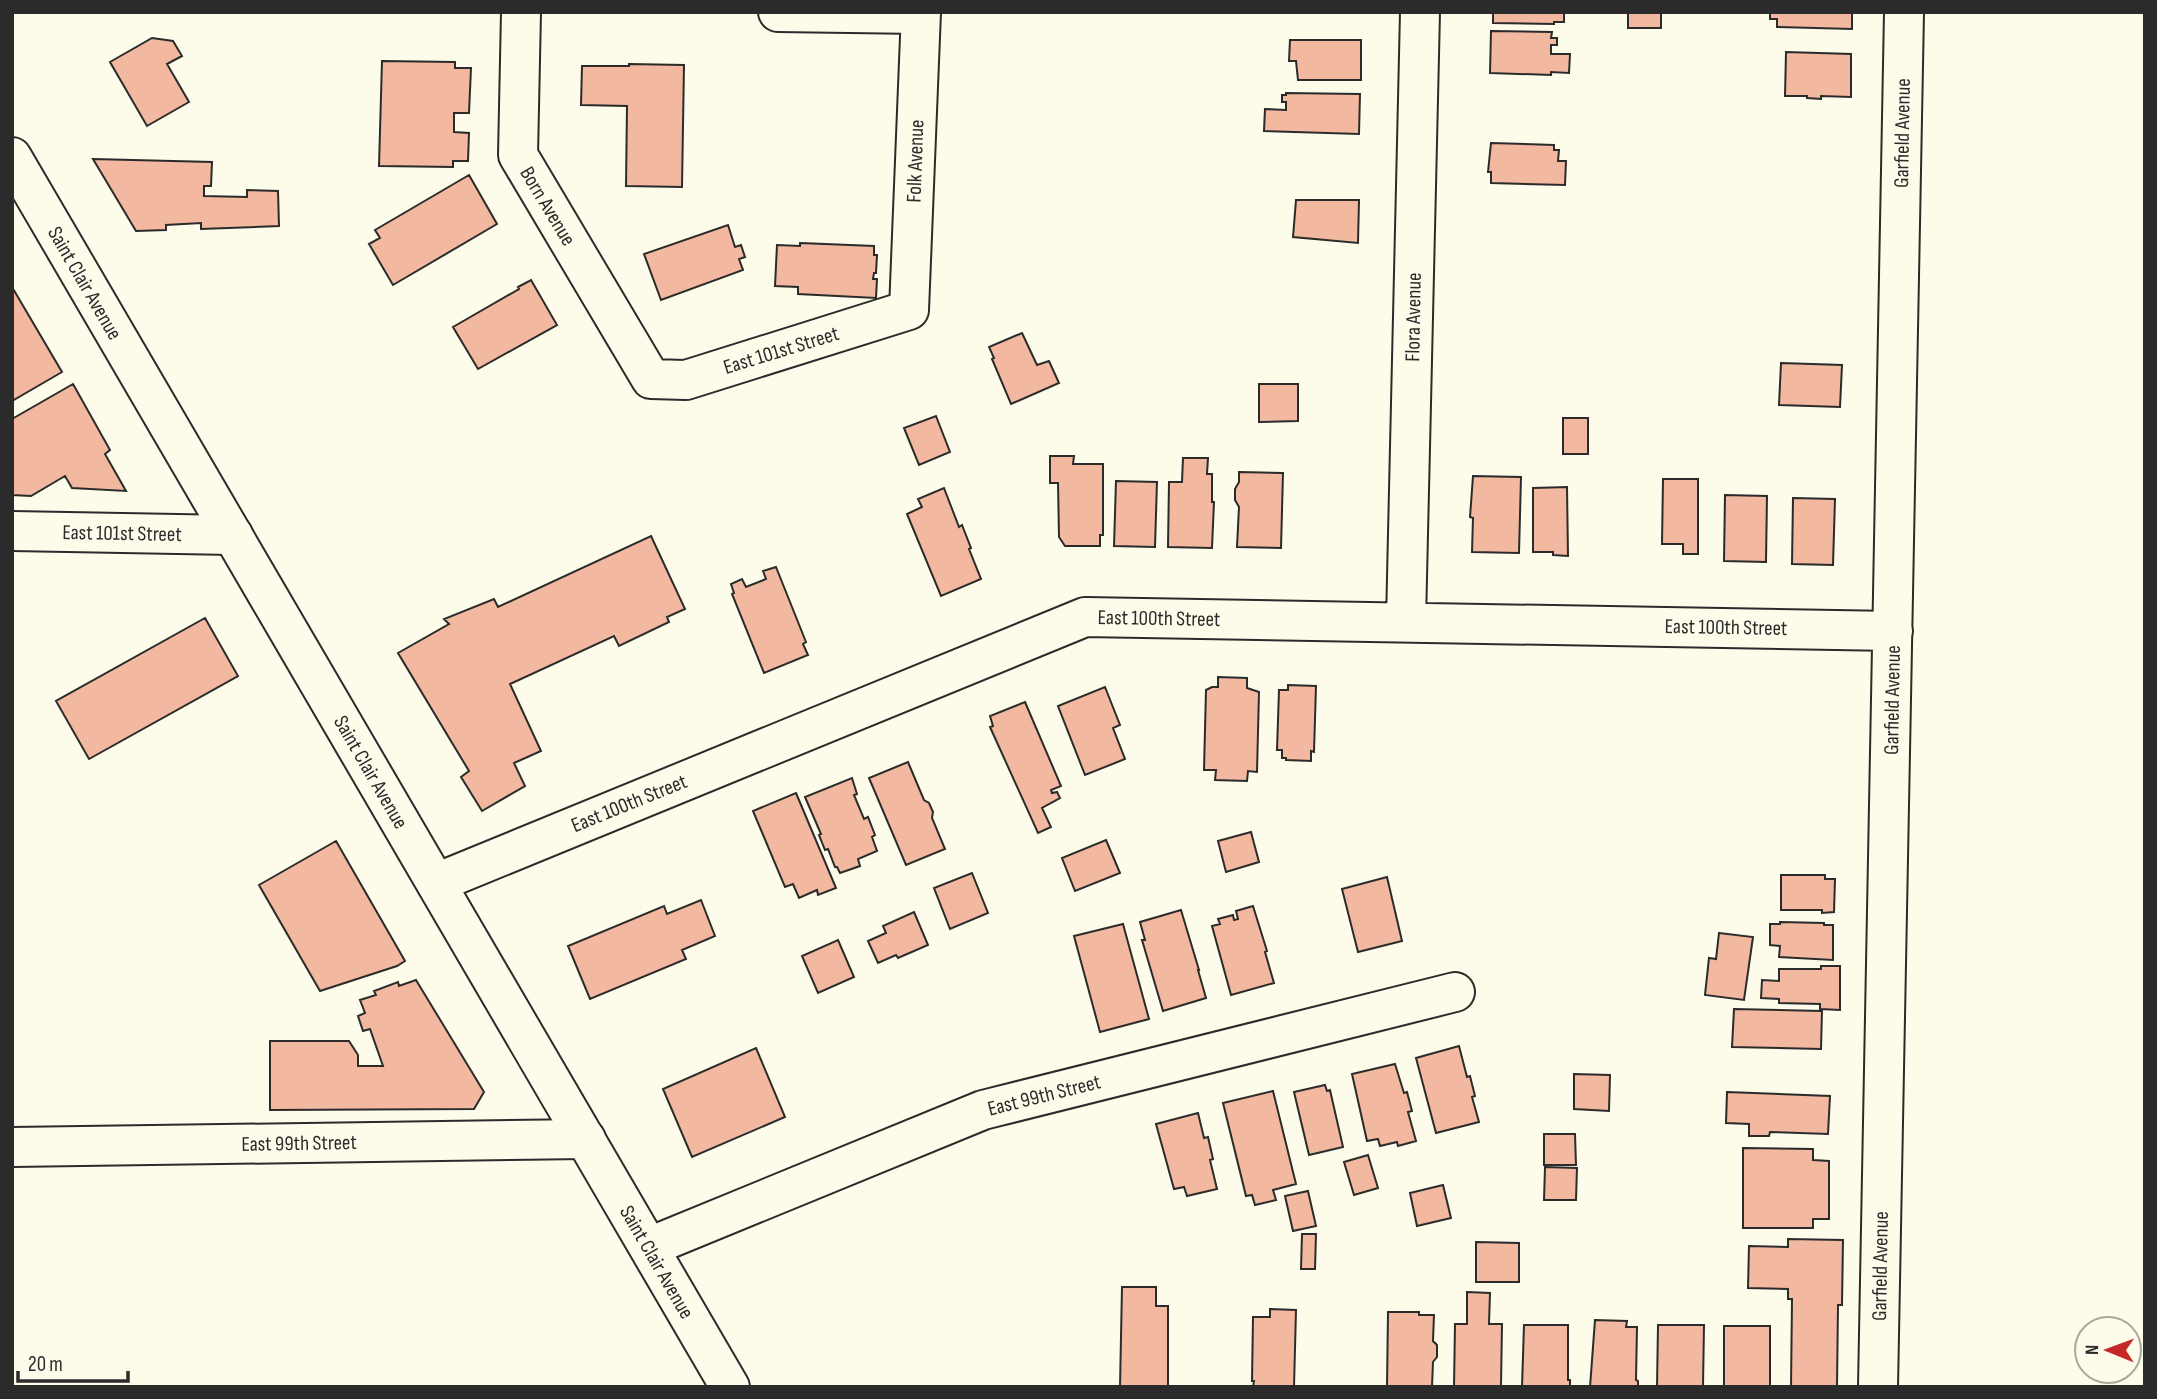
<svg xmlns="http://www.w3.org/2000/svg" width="2157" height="1399" font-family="'Sofia Sans Condensed',sans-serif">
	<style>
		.building { fill: #f2b8a0; stroke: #2b2b2b; stroke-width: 2 }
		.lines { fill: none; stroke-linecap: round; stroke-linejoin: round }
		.minor-casing { stroke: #2b2b2b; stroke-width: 42 }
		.major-casing { stroke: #2b2b2b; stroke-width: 42 }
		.minor { stroke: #fdfbea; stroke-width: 38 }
		.major { stroke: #fdfbea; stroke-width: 38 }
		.labels { text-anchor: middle; stroke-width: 5; stroke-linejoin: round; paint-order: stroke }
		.street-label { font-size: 21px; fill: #2b2b2b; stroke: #fdfbea }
	</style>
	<rect width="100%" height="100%" fill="#fdfbea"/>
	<path class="building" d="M 1493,12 L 1564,12 L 1564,22 L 1554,22 L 1554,24 L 1493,23 Z
		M 1628,12 L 1661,12 L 1661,28 L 1628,28 Z
		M 1770,12 L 1852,12 L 1852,29 L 1777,27 L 1777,19 L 1770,19 Z
		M 1491,31 L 1552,32 L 1551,38 L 1557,38 L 1557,45 L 1551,45 L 1551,54 L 1570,54 L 1569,73 L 1551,72 L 1551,75 L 1490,73 Z
		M 152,38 L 173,41 L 182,56 L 167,64 L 189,102 L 147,126 L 110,62 Z
		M 1290,40 L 1361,40 L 1361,80 L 1298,80 L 1296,61 L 1289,61 Z
		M 1786,52 L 1851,54 L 1851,97 L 1821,96 L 1821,99 L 1807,98 L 1807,96 L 1785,96 Z
		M 382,61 L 455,62 L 455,68 L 471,68 L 469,113 L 454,113 L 454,132 L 469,133 L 468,161 L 453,161 L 453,167 L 379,166 Z
		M 629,64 L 684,65 L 682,187 L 626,186 L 627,106 L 581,105 L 582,66 L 629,66 Z
		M 1286,93 L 1360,94 L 1359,134 L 1264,131 L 1265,109 L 1286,110 L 1286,102 L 1282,102 L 1282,95 L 1286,95 Z
		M 1491,143 L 1554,145 L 1554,150 L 1559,150 L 1558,161 L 1566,161 L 1565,185 L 1491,183 L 1491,172 L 1488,172 Z
		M 93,159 L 212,162 L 211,186 L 204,186 L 204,196 L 247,197 L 247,190 L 278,191 L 279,226 L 201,229 L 201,223 L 166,225 L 166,230 L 136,231 Z
		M 469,175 L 497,224 L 393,285 L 369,244 L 380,238 L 375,230 Z
		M 1296,200 L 1359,200 L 1358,243 L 1293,237 Z
		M 728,225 L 735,247 L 741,245 L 745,257 L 739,259 L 743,270 L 661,300 L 644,254 Z
		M 800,243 L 874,246 L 874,255 L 877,255 L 876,273 L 874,273 L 873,279 L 877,279 L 876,298 L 798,294 L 798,287 L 775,286 L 777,245 L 800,246 Z
		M 531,280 L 557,325 L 478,369 L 453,327 L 519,289 L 518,287 Z
		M 12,287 L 62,372 L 12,401 Z
		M 1022,333 L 1037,365 L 1049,361 L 1059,383 L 1011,404 L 992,359 L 994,358 L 989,347 Z
		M 1781,363 L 1842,365 L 1840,407 L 1779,405 Z
		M 73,384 L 110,450 L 105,454 L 126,491 L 72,488 L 65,476 L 31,496 L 12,495 L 12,419 Z
		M 1259,384 L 1298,384 L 1298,421 L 1259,422 Z
		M 936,416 L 950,452 L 919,465 L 904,428 Z
		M 1563,418 L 1588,418 L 1588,454 L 1563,454 Z
		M 1050,456 L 1074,456 L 1073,464 L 1103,464 L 1103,535 L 1100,535 L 1100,546 L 1065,546 L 1059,537 L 1058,483 L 1050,483 Z
		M 1183,458 L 1208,458 L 1207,474 L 1212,474 L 1212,502 L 1214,502 L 1212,548 L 1168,547 L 1169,482 L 1182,482 Z
		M 1239,472 L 1283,473 L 1281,548 L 1237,547 L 1239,507 L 1235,500 L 1235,489 L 1239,482 Z
		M 1473,476 L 1521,477 L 1519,553 L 1472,552 L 1473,518 L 1470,517 Z
		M 1663,479 L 1698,479 L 1698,554 L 1683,554 L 1683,544 L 1662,544 Z
		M 1116,481 L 1157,482 L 1155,547 L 1114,546 Z
		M 1567,487 L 1568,556 L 1553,555 L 1553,552 L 1533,552 L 1533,488 Z
		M 944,488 L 959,527 L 962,525 L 971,548 L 969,549 L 981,579 L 941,596 L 907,514 L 922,507 L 918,499 Z
		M 1725,495 L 1767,496 L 1766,562 L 1724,561 Z
		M 1793,498 L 1835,499 L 1833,565 L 1792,564 Z
		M 651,536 L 685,609 L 667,617 L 669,622 L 619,646 L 614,636 L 510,684 L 541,751 L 514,763 L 525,786 L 482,811 L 461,777 L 469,771 L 398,653 L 449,624 L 444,619 L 494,599 L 498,607 Z
		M 776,567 L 806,642 L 803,644 L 808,655 L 764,673 L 732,594 L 734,593 L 731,584 L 742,579 L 746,587 L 766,579 L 763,571 Z
		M 205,618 L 238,676 L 89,759 L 56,701 Z
		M 1218,677 L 1247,678 L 1247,688 L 1259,692 L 1257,772 L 1248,771 L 1247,781 L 1215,780 L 1216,770 L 1204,770 L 1206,690 L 1212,687 L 1218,687 Z
		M 1288,685 L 1316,686 L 1314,752 L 1311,751 L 1311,761 L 1286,760 L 1286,758 L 1282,758 L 1282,750 L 1277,750 L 1279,690 L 1288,690 Z
		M 1105,687 L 1120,725 L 1113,728 L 1125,759 L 1085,775 L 1058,706 Z
		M 1025,702 L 1061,786 L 1051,790 L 1052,793 L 1057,792 L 1060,798 L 1042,808 L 1051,827 L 1038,833 L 990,727 L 993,726 L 990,716 Z
		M 908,762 L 924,800 L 929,803 L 933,812 L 932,818 L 945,849 L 906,865 L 869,778 Z
		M 852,778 L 857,794 L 854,795 L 864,819 L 868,817 L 875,835 L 872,837 L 877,851 L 858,859 L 860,866 L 840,873 L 837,867 L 835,867 L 828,849 L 825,850 L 819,835 L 821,834 L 805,797 Z
		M 796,793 L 836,888 L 818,895 L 817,890 L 799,898 L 793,884 L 785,887 L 753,811 Z
		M 1251,832 L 1259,862 L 1226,872 L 1218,841 Z
		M 1106,840 L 1120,873 L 1075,891 L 1062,858 Z
		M 336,841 L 405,961 L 397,966 L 320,991 L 259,885 Z
		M 972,873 L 988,913 L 950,929 L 934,888 Z
		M 1781,875 L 1825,875 L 1825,879 L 1835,879 L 1834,912 L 1822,913 L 1822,910 L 1781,910 Z
		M 1387,877 L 1402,941 L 1358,952 L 1342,889 Z
		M 701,900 L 715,936 L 682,950 L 686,959 L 590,999 L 568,946 L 664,906 L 667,914 Z
		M 1253,906 L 1267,951 L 1265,952 L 1274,983 L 1231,995 L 1212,926 L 1220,924 L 1218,919 L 1233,915 L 1234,920 L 1238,919 L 1236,911 Z
		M 1181,910 L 1199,970 L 1198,970 L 1206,998 L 1163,1011 L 1142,940 L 1145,940 L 1140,922 Z
		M 914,912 L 928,945 L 898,958 L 896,955 L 878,963 L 868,941 L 886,933 L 883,926 Z
		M 1780,922 L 1824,923 L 1824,925 L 1833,925 L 1833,960 L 1779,957 L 1780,946 L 1770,945 L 1770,924 L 1780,924 Z
		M 1123,924 L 1149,1019 L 1100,1032 L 1074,936 Z
		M 1719,933 L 1753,937 L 1744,1000 L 1705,995 L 1709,958 L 1716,959 Z
		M 838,940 L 854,977 L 818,993 L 802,956 Z
		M 1821,966 L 1840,966 L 1840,1010 L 1820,1009 L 1820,1004 L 1779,1003 L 1779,999 L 1761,998 L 1762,980 L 1779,981 L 1779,969 L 1821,969 Z
		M 416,980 L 484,1092 L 474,1109 L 270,1110 L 270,1041 L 349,1041 L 358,1055 L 358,1066 L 383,1066 L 370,1029 L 363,1031 L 358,1016 L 365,1013 L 360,1000 L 376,995 L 374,991 L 398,982 L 399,986 Z
		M 1734,1009 L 1822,1011 L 1821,1049 L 1732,1047 Z
		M 1459,1046 L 1467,1077 L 1470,1076 L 1475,1096 L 1472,1097 L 1479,1122 L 1436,1133 L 1416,1058 Z
		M 756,1048 L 785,1117 L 692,1157 L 663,1089 Z
		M 1395,1064 L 1404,1093 L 1407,1092 L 1412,1111 L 1408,1112 L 1416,1141 L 1398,1146 L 1397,1142 L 1380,1146 L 1378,1139 L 1367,1141 L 1352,1074 Z
		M 1574,1074 L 1610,1075 L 1609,1111 L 1574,1109 Z
		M 1325,1085 L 1327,1091 L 1330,1090 L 1343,1147 L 1309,1155 L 1294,1092 Z
		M 1273,1091 L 1296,1184 L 1273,1190 L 1276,1200 L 1255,1205 L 1252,1195 L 1246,1196 L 1223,1103 Z
		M 1727,1092 L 1830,1096 L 1828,1134 L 1770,1132 L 1769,1136 L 1749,1136 L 1749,1124 L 1726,1123 Z
		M 1198,1113 L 1204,1138 L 1208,1137 L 1213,1159 L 1210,1160 L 1217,1189 L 1187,1196 L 1184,1187 L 1174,1189 L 1156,1124 Z
		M 1544,1134 L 1575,1134 L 1576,1165 L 1544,1165 Z
		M 1743,1148 L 1813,1149 L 1813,1160 L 1829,1161 L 1829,1219 L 1813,1219 L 1813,1228 L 1743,1228 Z
		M 1368,1155 L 1378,1188 L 1354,1195 L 1344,1162 Z
		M 1545,1167 L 1577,1168 L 1576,1200 L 1544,1200 Z
		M 1443,1185 L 1451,1218 L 1417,1226 L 1410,1193 Z
		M 1308,1191 L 1316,1226 L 1293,1231 L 1285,1196 Z
		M 1302,1234 L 1316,1234 L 1315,1269 L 1301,1269 Z
		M 1788,1239 L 1843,1240 L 1842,1305 L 1838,1305 L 1837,1387 L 1791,1387 L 1792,1299 L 1788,1299 L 1788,1289 L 1748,1288 L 1749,1246 L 1788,1247 Z
		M 1476,1242 L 1519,1243 L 1519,1282 L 1476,1282 Z
		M 1122,1287 L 1156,1287 L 1156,1306 L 1168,1306 L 1168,1387 L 1120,1387 Z
		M 1467,1292 L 1490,1293 L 1489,1324 L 1502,1324 L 1501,1387 L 1454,1387 L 1455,1324 L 1467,1324 Z
		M 1270,1309 L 1296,1310 L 1294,1387 L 1253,1387 L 1254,1381 L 1252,1381 L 1253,1317 L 1270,1317 Z
		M 1388,1312 L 1419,1312 L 1419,1315 L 1434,1315 L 1433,1341 L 1437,1345 L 1437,1357 L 1433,1362 L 1432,1387 L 1387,1387 Z
		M 1595,1320 L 1627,1321 L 1626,1327 L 1637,1327 L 1636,1380 L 1638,1381 L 1638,1387 L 1590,1387 Z
		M 1524,1325 L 1568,1325 L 1568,1380 L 1570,1380 L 1570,1387 L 1522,1387 Z
		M 1658,1325 L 1704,1325 L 1703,1387 L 1657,1387 Z
		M 1724,1326 L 1770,1326 L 1770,1387 L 1724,1387 Z"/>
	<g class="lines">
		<defs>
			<path id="minor" d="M 521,12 L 518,155 L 651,379 L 686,380 L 909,310 L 921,12
				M 778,12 L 921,14
				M 12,531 L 233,535
				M 1406,621 L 1420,12
				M 436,883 L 1085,617 L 1893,631
				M 12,1147 L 586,1139
				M 649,1247 L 983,1110 L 1455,992
				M 1878,1387 L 1904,12"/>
			<path id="major" d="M 12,157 L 730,1387"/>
		</defs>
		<use href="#minor" class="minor-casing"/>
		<use href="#major" class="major-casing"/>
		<use href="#minor" class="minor"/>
		<use href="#major" class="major"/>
	</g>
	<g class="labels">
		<g class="street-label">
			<text transform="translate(1902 133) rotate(-89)" y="7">Garfield Avenue</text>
			<text transform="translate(915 161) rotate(-88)" y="7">Folk Avenue</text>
			<text transform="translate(548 206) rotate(59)" y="7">Born Avenue</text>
			<text transform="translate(85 283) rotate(60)" y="7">Saint Clair Avenue</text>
			<text transform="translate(1413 317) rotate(-89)" y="7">Flora Avenue</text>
			<text transform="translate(781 350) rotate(-17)" y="7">East 101st Street</text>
			<text transform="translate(122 533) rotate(1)" y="7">East 101st Street</text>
			<text transform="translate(1159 618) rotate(1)" y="7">East 100th Street</text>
			<text transform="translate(1726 627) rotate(1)" y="7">East 100th Street</text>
			<text transform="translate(1892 700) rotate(-89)" y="7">Garfield Avenue</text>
			<text transform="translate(371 772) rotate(60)" y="7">Saint Clair Avenue</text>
			<text transform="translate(629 803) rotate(-22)" y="7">East 100th Street</text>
			<text transform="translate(1044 1095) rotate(-14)" y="7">East 99th Street</text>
			<text transform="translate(299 1143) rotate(-1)" y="7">East 99th Street</text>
			<text transform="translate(657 1262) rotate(60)" y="7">Saint Clair Avenue</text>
			<text transform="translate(1880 1266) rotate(-89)" y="7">Garfield Avenue</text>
		</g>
	</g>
	<rect width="2157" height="1399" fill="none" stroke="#2b2b2b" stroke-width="28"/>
	<g transform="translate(2108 1350) rotate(271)"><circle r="33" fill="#fdfbea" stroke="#a9a89e" stroke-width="2"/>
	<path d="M0-5L12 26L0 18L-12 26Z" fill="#c62828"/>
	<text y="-10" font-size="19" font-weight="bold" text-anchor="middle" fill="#2b2b2b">N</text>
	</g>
	<path d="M18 1371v10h110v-10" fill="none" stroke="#2b2b2b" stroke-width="3.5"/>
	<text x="28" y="1371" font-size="21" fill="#2b2b2b" stroke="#fdfbea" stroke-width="5" paint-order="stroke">20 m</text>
</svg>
